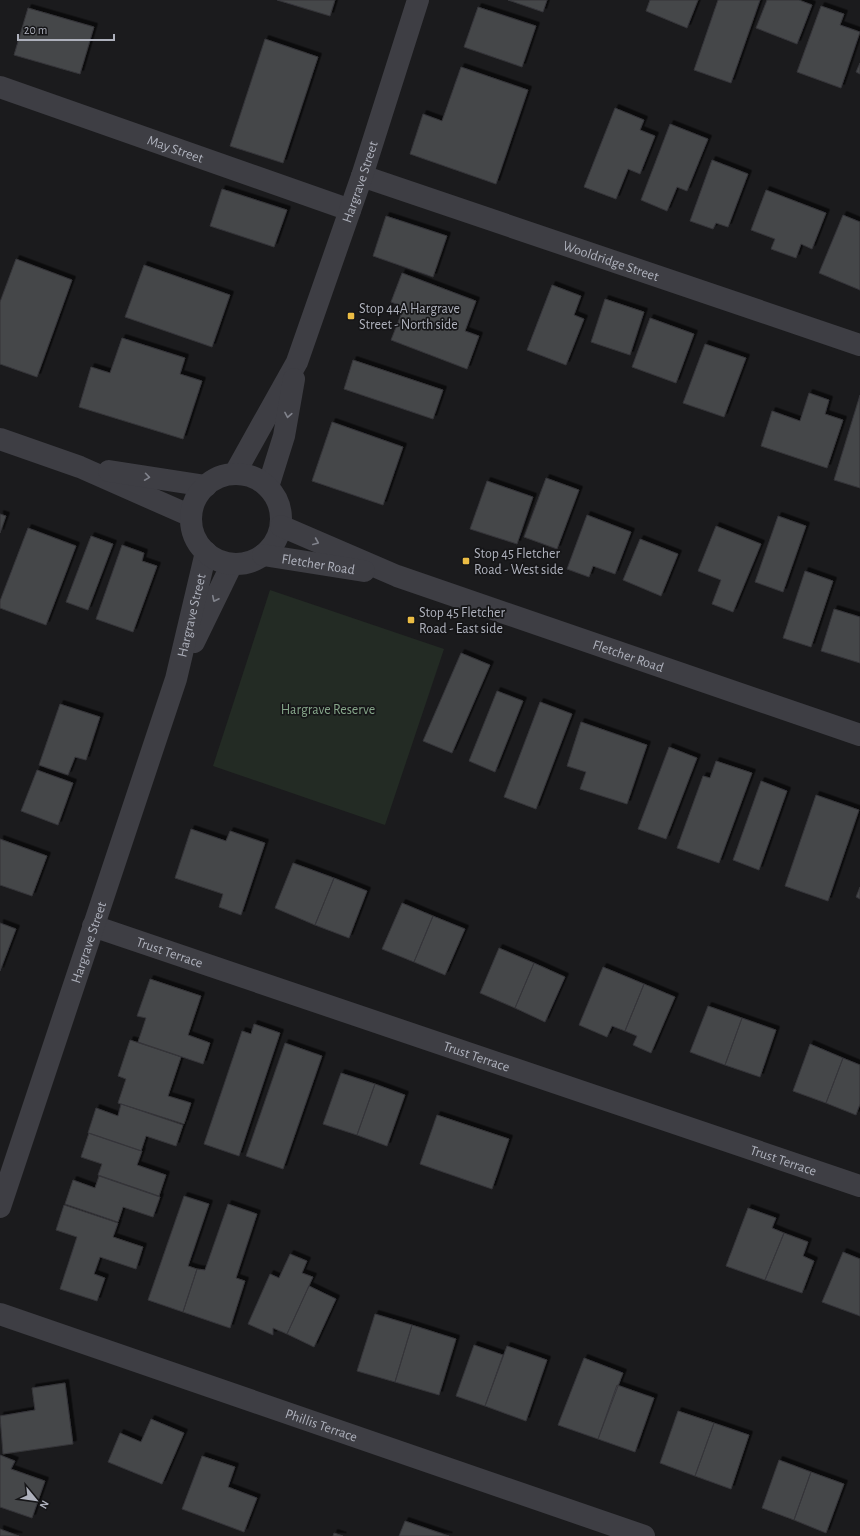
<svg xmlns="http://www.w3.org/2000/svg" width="860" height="1536" font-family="'Alegreya Sans',sans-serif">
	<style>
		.green { fill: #232b24 }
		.building { fill: #45464a; stroke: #353539; filter: url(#shadow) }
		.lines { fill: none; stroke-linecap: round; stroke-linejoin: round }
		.minor { stroke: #3e3e44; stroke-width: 22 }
		.tertiary { stroke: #3e3e44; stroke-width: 22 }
		.oneway { stroke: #81838c }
		.poi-dot { fill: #ebbc44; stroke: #161618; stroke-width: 1.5 }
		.labels { text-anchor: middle; stroke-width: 3.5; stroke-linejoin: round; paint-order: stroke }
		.street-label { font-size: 14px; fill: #aeb1bc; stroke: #161618 }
		.poi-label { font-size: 14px; fill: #aeb1bc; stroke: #161618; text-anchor: start }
		.park-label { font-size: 14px; fill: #86a68a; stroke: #161618 }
	</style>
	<defs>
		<filter id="shadow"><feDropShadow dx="3.5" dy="-3.5" stdDeviation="0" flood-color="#0009"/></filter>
	</defs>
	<rect width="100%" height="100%" fill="#1b1b1d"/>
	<path class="green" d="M 270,590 L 444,649 L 385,825 L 213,766 Z"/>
	<path class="building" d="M 277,0 L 335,0 L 330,16 Z
		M 508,0 L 547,0 L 543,12 Z
		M 650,0 L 698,0 L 687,28 L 646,11 Z
		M 718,0 L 760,0 L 731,83 L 694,70 Z
		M 767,0 L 799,0 L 812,5 L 797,44 L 756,28 Z
		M 821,6 L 844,14 L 840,25 L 860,32 L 841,88 L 797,72 Z
		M 478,7 L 536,26 L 522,67 L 464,47 Z
		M 28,8 L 94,27 L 80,74 L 14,55 Z
		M 265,39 L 318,57 L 283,163 L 230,146 Z
		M 860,63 L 860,74 L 856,72 Z
		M 461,67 L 528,90 L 496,184 L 410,154 L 423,114 L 442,121 Z
		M 615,108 L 644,120 L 640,130 L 655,136 L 640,174 L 628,169 L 616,199 L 584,187 Z
		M 670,124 L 708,139 L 687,191 L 677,187 L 667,211 L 641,200 Z
		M 712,160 L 748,174 L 728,227 L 716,223 L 713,229 L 690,221 Z
		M 222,189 L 287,210 L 274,247 L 210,226 Z
		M 766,190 L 826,213 L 812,249 L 801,244 L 796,258 L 771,249 L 775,239 L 751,230 Z
		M 843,215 L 860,222 L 860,290 L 819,273 Z
		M 386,216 L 447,236 L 433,277 L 373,256 Z
		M 16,259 L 72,280 L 37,377 L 0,364 L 0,302 Z
		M 144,265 L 230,295 L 212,347 L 125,317 Z
		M 402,273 L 476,301 L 465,331 L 479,336 L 467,369 L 391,340 L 404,307 L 391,302 Z
		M 552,285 L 581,296 L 574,315 L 584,319 L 566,365 L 527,350 Z
		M 605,299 L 644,312 L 630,355 L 591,342 Z
		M 650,318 L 694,334 L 676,383 L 632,367 Z
		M 122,338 L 185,358 L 180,374 L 202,381 L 183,439 L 79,407 L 91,367 L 110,373 Z
		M 705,344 L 746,358 L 724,417 L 683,403 Z
		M 353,360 L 443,390 L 433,419 L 344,389 Z
		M 809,393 L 829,400 L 825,414 L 843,420 L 827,468 L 761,446 L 772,411 L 800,421 Z
		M 860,395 L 860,488 L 834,480 Z
		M 332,422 L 403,447 L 383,505 L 312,481 Z
		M 546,478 L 579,490 L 557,549 L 524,537 Z
		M 487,481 L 533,497 L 517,544 L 470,529 Z
		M 0,514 L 6,516 L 0,533 Z
		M 587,515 L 631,532 L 615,574 L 593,566 L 589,577 L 567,569 Z
		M 778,516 L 806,526 L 783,592 L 755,582 Z
		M 716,526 L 761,544 L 733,612 L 712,604 L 721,580 L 698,571 Z
		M 28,528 L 76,546 L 46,625 L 0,608 L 0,601 Z
		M 91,536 L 113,544 L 88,610 L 66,602 Z
		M 640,539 L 678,554 L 661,596 L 623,580 Z
		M 122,545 L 144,553 L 142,561 L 157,566 L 133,632 L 96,619 Z
		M 805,571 L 833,581 L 811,647 L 783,638 Z
		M 834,609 L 860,617 L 860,663 L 821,651 Z
		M 461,653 L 490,665 L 452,753 L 423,741 Z
		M 497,691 L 523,701 L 495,772 L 469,761 Z
		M 540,702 L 572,714 L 536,809 L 504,797 Z
		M 60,704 L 100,717 L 86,760 L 75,757 L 68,775 L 39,765 Z
		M 581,722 L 647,745 L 627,804 L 580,789 L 586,772 L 567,766 Z
		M 669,747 L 697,758 L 666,839 L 638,829 Z
		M 716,761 L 752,773 L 719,863 L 677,848 L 703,776 L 710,778 Z
		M 37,770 L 73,783 L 58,825 L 21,811 Z
		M 761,781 L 787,791 L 759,870 L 733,860 Z
		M 816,795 L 859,810 L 828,901 L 785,886 Z
		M 191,829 L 226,841 L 230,831 L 265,843 L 241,915 L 219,907 L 223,894 L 175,878 Z
		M 0,839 L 47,856 L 32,896 L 0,885 Z
		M 293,863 L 334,878 L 315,925 L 275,908 Z
		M 334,878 L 367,891 L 349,938 L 315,925 Z
		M 860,887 L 860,899 L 856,897 Z
		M 402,903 L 433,916 L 414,962 L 382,949 Z
		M 433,916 L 465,929 L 445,975 L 414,962 Z
		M 0,923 L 16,929 L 0,971 Z
		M 499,948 L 534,963 L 515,1008 L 480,993 Z
		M 534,963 L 565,977 L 545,1022 L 515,1008 Z
		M 603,967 L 644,984 L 625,1031 L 612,1026 L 607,1037 L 579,1025 Z
		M 150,979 L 201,996 L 188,1035 L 210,1043 L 203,1064 L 138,1042 L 146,1018 L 137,1016 Z
		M 644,984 L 675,997 L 651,1053 L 633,1045 L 637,1036 L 625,1031 Z
		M 708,1006 L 742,1018 L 725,1065 L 690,1052 Z
		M 742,1018 L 776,1030 L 760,1077 L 725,1065 Z
		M 254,1024 L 280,1033 L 239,1156 L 204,1144 L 242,1031 L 251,1034 Z
		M 130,1040 L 181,1057 L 168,1096 L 191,1103 L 184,1124 L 118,1103 L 126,1079 L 118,1076 Z
		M 285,1043 L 322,1056 L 283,1169 L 246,1156 Z
		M 810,1044 L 843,1058 L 826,1103 L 793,1091 Z
		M 843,1058 L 860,1065 L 860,1104 L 856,1115 L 826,1103 Z
		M 341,1073 L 375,1084 L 357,1135 L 323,1124 Z
		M 375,1084 L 405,1095 L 387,1146 L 357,1135 Z
		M 121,1104 L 183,1125 L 176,1146 L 146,1136 L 141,1151 L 88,1133 L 96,1108 L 118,1116 Z
		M 437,1115 L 509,1139 L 492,1189 L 420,1164 Z
		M 89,1133 L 142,1151 L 137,1165 L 166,1175 L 159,1196 L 98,1175 L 102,1164 L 81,1157 Z
		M 99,1176 L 160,1197 L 153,1217 L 123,1207 L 118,1222 L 65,1204 L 73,1180 L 95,1188 Z
		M 184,1196 L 209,1204 L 188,1266 L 197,1269 L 183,1312 L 148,1300 Z
		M 228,1204 L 257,1214 L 236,1278 L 245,1281 L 230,1328 L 183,1312 L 197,1269 L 205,1270 Z
		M 64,1205 L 118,1223 L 113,1237 L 143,1247 L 136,1269 L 100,1257 L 94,1274 L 105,1278 L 97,1301 L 60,1289 L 77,1237 L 56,1230 Z
		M 748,1208 L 776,1218 L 772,1228 L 784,1233 L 765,1280 L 726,1266 Z
		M 784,1233 L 808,1242 L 803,1256 L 814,1261 L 802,1293 L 765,1280 Z
		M 843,1252 L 860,1259 L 860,1316 L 822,1302 Z
		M 290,1254 L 307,1261 L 302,1273 L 313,1277 L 287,1334 L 273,1328 L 273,1335 L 248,1324 L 270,1274 L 279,1278 Z
		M 309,1286 L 336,1299 L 314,1347 L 287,1334 Z
		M 375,1314 L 412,1325 L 395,1382 L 357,1371 Z
		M 412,1325 L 456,1339 L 439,1395 L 395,1382 Z
		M 474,1345 L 503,1355 L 485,1406 L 456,1396 Z
		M 507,1346 L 547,1360 L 526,1421 L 485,1406 Z
		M 584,1358 L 623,1373 L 598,1439 L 558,1425 Z
		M 65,1383 L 73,1444 L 3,1454 L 0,1416 L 35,1410 L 32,1388 Z
		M 617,1385 L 654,1398 L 635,1452 L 598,1439 Z
		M 678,1411 L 714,1423 L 695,1476 L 660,1463 Z
		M 151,1419 L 184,1433 L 162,1484 L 108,1462 L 120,1433 L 141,1442 Z
		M 714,1423 L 749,1435 L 731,1489 L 695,1476 Z
		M 0,1455 L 15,1461 L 11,1469 L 45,1481 L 32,1518 L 0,1507 Z
		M 202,1456 L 235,1467 L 228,1487 L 257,1498 L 244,1532 L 182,1509 Z
		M 779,1460 L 811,1472 L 794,1520 L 762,1508 Z
		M 811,1472 L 844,1484 L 826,1533 L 794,1520 Z
		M 405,1521 L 449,1536 L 399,1536 Z
		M 0,1529 L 19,1536 L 0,1536 Z
		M 334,1533 L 343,1536 L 333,1536 Z"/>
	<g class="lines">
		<g class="minor">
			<path id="s1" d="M 0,87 L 350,210"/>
			<path id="s2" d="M 362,176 L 860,345"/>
			<path id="s3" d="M 235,473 L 297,362 L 362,176 L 418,0"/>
			<path d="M 268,487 L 284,436 L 294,379"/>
			<path d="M 194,642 L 232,564"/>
			<path id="s4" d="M 93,926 L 860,1186"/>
			<path id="s5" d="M 0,1207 L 176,679 L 206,552"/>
			<path id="s6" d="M 0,1314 L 644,1536"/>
		</g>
		<g class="tertiary">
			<path d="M 0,439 L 80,467 L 191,516"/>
			<path d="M 109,471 L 206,486"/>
			<circle cx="236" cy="519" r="45"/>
			<path id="s7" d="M 281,526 L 397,576 L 860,735"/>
			<path id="s8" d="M 263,555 L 364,571"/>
		</g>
	</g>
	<defs><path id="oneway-chevron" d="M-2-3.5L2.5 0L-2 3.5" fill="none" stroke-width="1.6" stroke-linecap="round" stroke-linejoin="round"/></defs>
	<g class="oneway">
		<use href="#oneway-chevron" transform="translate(288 415) rotate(100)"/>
		<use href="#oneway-chevron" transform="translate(147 477) rotate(8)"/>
		<use href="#oneway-chevron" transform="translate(316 542) rotate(23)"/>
		<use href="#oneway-chevron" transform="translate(215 599) rotate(116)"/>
	</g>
	<g class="poi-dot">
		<rect x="347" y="312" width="8" height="8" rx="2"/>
		<rect x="462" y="557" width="8" height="8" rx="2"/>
		<rect x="407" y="616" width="8" height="8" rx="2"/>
	</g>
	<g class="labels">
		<g class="street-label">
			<text dy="5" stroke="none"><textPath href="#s1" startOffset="186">May Street</textPath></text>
			<text dy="5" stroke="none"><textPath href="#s3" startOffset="318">Hargrave Street</textPath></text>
			<text dy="5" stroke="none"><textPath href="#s2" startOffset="263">Wooldridge Street</textPath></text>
			<text dy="5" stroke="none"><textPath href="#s8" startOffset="56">Fletcher Road</textPath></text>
			<text dy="5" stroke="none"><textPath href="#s5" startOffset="622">Hargrave Street</textPath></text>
			<text dy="5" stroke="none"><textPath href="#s7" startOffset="371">Fletcher Road</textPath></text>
			<text dy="5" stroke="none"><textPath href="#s5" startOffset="279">Hargrave Street</textPath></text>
			<text dy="5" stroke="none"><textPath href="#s4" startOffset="81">Trust Terrace</textPath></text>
			<text dy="5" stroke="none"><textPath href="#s4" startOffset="405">Trust Terrace</textPath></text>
			<text dy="5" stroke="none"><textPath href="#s4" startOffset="729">Trust Terrace</textPath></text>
			<text dy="5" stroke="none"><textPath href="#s6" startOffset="340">Phillis Terrace</textPath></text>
		</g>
		<g class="poi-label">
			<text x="359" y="313">Stop 44A Hargrave<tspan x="359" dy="16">Street - North side</tspan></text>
			<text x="474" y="558">Stop 45 Fletcher<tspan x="474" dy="16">Road - West side</tspan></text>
			<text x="419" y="617">Stop 45 Fletcher<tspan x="419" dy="16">Road - East side</tspan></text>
		</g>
		<g class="park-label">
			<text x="328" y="714">Hargrave Reserve</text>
		</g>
	</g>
	<g transform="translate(36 1500) rotate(119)" stroke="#161618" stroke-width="3" paint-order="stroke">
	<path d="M0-3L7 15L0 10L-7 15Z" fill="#aeb1bc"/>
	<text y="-6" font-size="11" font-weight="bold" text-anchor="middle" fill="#aeb1bc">N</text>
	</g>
	<path d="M18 34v6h96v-6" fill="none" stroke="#aeb1bc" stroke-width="2"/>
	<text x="24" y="34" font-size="12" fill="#aeb1bc" stroke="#161618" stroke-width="3" paint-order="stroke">20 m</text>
</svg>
